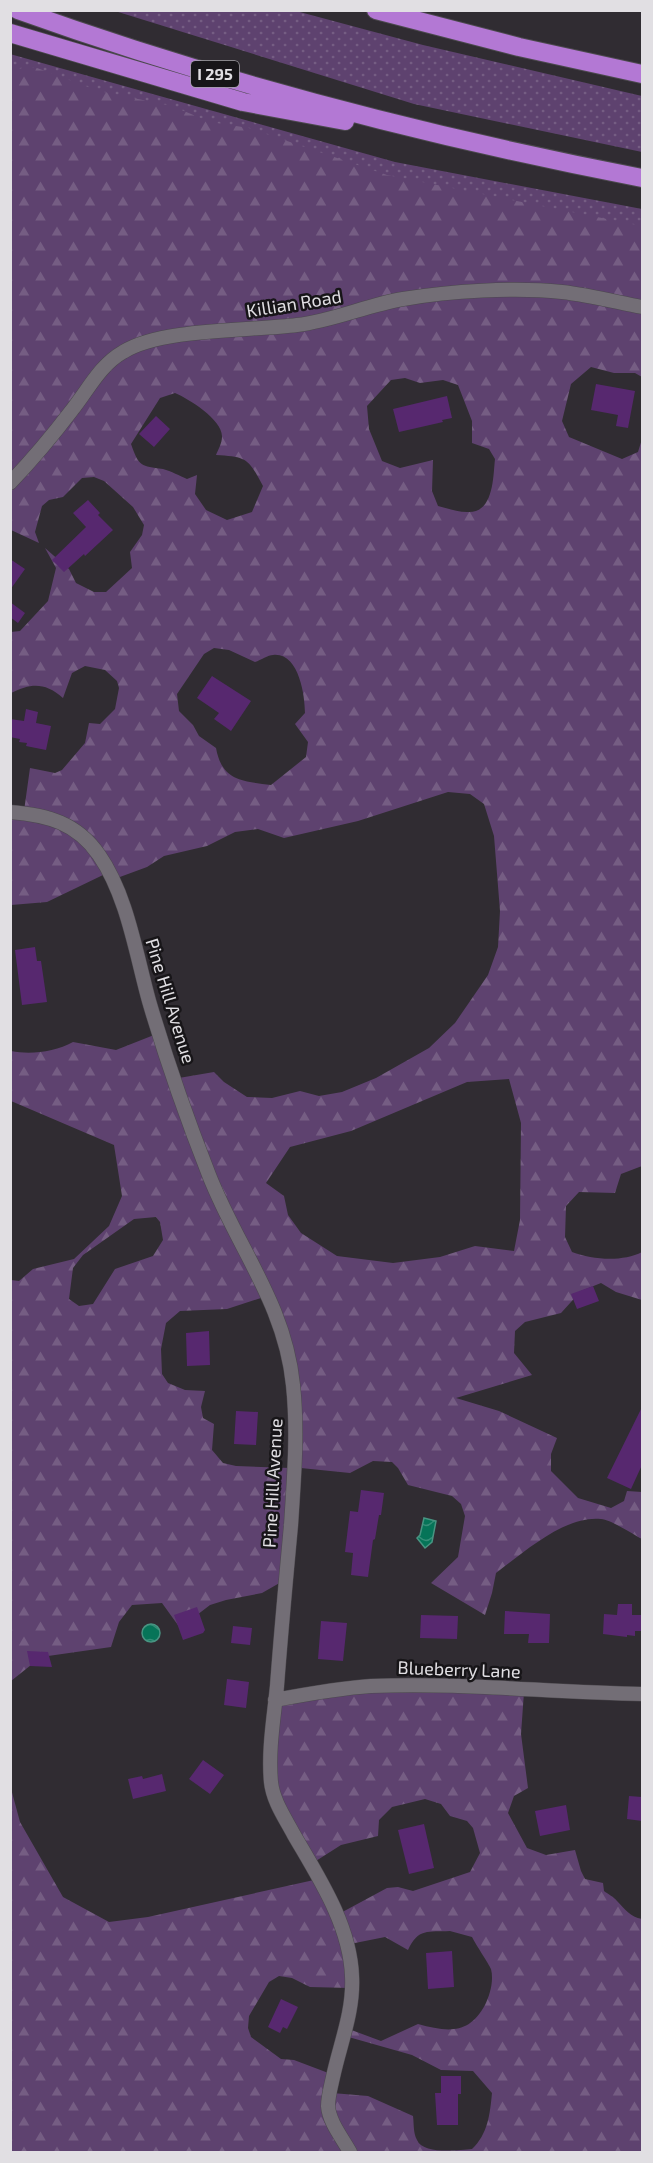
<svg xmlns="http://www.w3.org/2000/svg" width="653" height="2163" font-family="'Exo 2',sans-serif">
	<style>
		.grass { fill: url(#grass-dots) }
		.forest { fill: url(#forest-firs); fill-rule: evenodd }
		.water { fill: url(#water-waves); stroke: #489482; stroke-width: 1.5 }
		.building { fill: #57286f }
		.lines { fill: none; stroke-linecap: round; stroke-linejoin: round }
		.minor-casing { stroke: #4c494e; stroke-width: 15 }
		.motorway-casing { stroke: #4c494e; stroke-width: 20 }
		.minor { stroke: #736e76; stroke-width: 14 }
		.motorway { stroke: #b378d4; stroke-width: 18 }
		.labels { text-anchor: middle; stroke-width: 5; stroke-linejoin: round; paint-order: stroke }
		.shield { fill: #171518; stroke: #a4a2a6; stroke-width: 1.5 }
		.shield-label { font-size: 16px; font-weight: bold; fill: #e1dfe3 }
		.street-label { font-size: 18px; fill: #e1dfe3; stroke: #171518 }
	</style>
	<defs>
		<pattern id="grass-dots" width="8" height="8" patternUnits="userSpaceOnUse" patternTransform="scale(1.5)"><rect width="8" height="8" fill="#5e426f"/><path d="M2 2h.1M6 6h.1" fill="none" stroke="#755d83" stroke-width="1.8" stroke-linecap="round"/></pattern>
		<pattern id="forest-firs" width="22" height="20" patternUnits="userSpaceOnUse" patternTransform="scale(1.5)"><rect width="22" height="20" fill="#5e426f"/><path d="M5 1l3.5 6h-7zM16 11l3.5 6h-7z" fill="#755d83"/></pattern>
		<pattern id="water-waves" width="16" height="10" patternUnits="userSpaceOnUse" patternTransform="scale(1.5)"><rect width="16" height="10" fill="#067458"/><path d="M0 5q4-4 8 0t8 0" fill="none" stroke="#368e78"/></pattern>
	</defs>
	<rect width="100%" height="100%" fill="#302c32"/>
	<path class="grass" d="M 115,11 L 296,11 L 423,45 L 642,96 L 642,152 L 414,104 Z
		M 10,54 L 395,162 L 642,209 L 642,248 L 11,82 Z"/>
	<path class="forest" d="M 25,67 L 37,68 L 99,91 L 172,106 L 210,122 L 249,128 L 387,175 L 642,226 L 642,377 L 635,373 L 614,373 L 591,367 L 571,384 L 562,421 L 569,437 L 622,459 L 638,452 L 642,439 L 642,1166 L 621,1174 L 615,1193 L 579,1192 L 566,1206 L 565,1237 L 572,1252 C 593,1260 623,1262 642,1252 L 642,1300 L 616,1292 L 601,1283 L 581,1291 L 561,1313 L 525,1322 L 515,1331 L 514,1353 L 532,1375 L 456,1398 L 499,1411 L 557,1438 L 551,1454 L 551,1471 L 578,1498 L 611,1508 L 624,1501 L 627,1491 L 642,1492 L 642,1539 C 632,1534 612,1520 601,1519 C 565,1515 523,1553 496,1573 L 492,1593 L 485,1615 L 431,1583 L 458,1557 L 465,1516 L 461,1504 L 452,1496 L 408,1485 L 398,1468 L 392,1462 L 373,1461 L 350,1473 L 291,1467 L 290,1391 L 280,1340 L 264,1297 L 227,1309 L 180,1311 L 166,1323 L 161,1349 L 162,1374 L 168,1383 L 185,1390 L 205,1391 L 201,1407 L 203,1418 L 214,1424 L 212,1450 L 223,1463 L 236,1466 L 290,1468 L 283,1581 L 262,1593 L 226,1600 L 210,1605 L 180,1628 L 162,1603 L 132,1605 L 119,1622 L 111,1647 L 41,1657 L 11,1681 L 11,1280 L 19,1281 L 33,1269 L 74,1259 L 109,1226 L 122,1196 L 114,1145 L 11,1101 L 11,1051 C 30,1055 55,1052 73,1042 L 116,1050 L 154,1035 L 173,1079 L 214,1072 L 224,1082 L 247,1097 L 272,1098 L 300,1091 L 319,1096 L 342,1092 L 376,1078 L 429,1048 L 455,1023 L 488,975 L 498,947 L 500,911 L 494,836 L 484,804 L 470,794 L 448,792 L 358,821 L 284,838 L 258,829 L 235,832 L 207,846 L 164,856 L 147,867 L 109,881 L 103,875 L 47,902 L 11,905 L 11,813 L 24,811 L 30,768 L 55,773 L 62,770 L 85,743 L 89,723 L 100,724 L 115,709 L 119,688 L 117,681 L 105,670 L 85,666 L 72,673 L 63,698 C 45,682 31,683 11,693 L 11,632 L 20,631 L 48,601 L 56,568 L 45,548 L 69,569 L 76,583 L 94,592 L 106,592 L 132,568 L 130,552 L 142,535 L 144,525 L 133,507 L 104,481 L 94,477 L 82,478 L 63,497 L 49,500 L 42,506 L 35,532 L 39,543 L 11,530 L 10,72 ZM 405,378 L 420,383 L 443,380 L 458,385 L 472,421 L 472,443 L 489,449 L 495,459 C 493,477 494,514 467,512 C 457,512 447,508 438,506 L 432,491 L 433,460 L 400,468 L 382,461 L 369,429 L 367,406 L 391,380 ZM 175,393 C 189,399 223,420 222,437 C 222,443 218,450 216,455 C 247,457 248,458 263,486 L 252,512 L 227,520 L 206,510 L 195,494 L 197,475 L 187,479 C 180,476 171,471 163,469 C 141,466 139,467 131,444 L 160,398 ZM 214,648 L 229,650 L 255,662 C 261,660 268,655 273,655 C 299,652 305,696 305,713 L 295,724 L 308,742 L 306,757 L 271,785 C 242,781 222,781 216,748 L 199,736 L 193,725 L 179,711 L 177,694 L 204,654 ZM 509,1079 L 521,1123 L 520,1220 L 514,1251 L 475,1246 L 440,1257 L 393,1263 L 337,1256 L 301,1233 L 288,1215 L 284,1196 L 266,1183 L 290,1147 L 351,1131 L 467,1082 ZM 156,1217 L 160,1222 L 163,1240 L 153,1256 L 115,1269 L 93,1304 L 79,1306 L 69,1299 L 73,1268 L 83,1255 L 134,1219 Z
		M 337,1691 L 524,1692 L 521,1734 L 528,1788 L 514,1796 L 508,1813 L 527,1848 L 546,1855 L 575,1850 L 581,1871 L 585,1879 L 603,1883 L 604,1891 C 608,1894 614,1897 617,1901 C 625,1909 630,1917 642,1919 L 642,2152 L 11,2152 L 10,1785 L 20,1822 L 63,1897 L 109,1922 L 148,1917 L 314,1880 L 335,1916 L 387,1888 L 398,1887 L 413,1891 L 470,1872 L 480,1853 L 473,1828 L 467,1821 L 450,1816 L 441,1804 L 425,1799 L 392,1807 L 379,1820 L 378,1836 L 341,1845 L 308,1866 L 276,1805 L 271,1703 ZM 450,1931 L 472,1937 C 476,1945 489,1964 491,1969 C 494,1981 490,1995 485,2005 C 469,2035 447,2032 418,2024 L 381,2041 L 346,2028 L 345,2036 L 412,2055 L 441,2070 L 473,2071 L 492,2093 C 490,2114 488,2134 472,2149 C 459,2150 423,2155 417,2140 C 413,2133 414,2123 413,2116 L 368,2096 L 332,2093 L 331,2074 L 294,2060 L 281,2059 L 251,2037 L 248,2028 L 249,2016 L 269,1982 L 279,1976 L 292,1978 L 310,1987 L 350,1988 L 345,1945 L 385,1937 L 408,1950 C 418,1928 428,1932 450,1931 Z"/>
	<path class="water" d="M 424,1518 L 436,1521 L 432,1542 L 425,1548 L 417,1538 L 420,1535 Z
		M142 1633a9 9 0 1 1 18 0a9 9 0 1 1-18 0Z"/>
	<path class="building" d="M 596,384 L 635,391 L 628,428 L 616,426 L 618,415 L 591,410 Z
		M 447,396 L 452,418 L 442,420 L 443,422 L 399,432 L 393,409 Z
		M 156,416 L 170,429 L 154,447 L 139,434 Z
		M 88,500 L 100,513 L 98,515 L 113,530 L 85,556 L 84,554 L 64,572 L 52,560 L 86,527 L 73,513 Z
		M 10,559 L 25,569 L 10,590 Z
		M 10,602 L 25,613 L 18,623 L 10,617 Z
		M 212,676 L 251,701 L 231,731 L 214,719 L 219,713 L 197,698 Z
		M 26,709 L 38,712 L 36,723 L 51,726 L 46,750 L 26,746 L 27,743 L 19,742 L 20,739 L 10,737 L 10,719 L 24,721 Z
		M 35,947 L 37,961 L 41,961 L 47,1002 L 22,1005 L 15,950 Z
		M 593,1286 L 599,1301 L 577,1309 L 571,1294 Z
		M 209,1331 L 210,1365 L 187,1366 L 186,1333 Z
		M 642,1407 L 642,1465 L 631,1489 L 607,1478 Z
		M 236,1411 L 258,1412 L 256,1445 L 234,1444 Z
		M 361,1490 L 384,1493 L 381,1515 L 379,1515 L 375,1539 L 373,1540 L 368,1577 L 351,1575 L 353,1553 L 345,1552 L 350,1511 L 358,1512 Z
		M 618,1604 L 632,1604 L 632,1615 L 642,1615 L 642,1631 L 635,1631 L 635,1636 L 627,1635 L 627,1637 L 603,1634 L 604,1614 L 617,1615 Z
		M 197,1607 L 205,1630 L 203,1633 L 183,1640 L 174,1615 Z
		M 505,1611 L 550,1614 L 549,1643 L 528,1643 L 529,1634 L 504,1634 Z
		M 421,1615 L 458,1616 L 457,1639 L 420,1638 Z
		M 321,1621 L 347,1623 L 343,1661 L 318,1659 Z
		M 233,1626 L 252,1628 L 250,1645 L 231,1643 Z
		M 27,1651 L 48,1652 L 52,1667 L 30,1666 Z
		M 227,1679 L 249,1682 L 246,1708 L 224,1705 Z
		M 203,1760 L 224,1775 L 210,1794 L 189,1779 Z
		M 162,1774 L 166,1791 L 133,1799 L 128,1779 L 142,1776 L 143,1779 Z
		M 629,1796 L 642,1797 L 642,1821 L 627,1819 Z
		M 566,1805 L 570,1830 L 540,1836 L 535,1811 Z
		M 424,1824 L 434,1868 L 409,1874 L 398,1830 Z
		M 452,1951 L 454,1987 L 428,1989 L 426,1953 Z
		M 281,1999 L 298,2007 L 287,2029 L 283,2027 L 280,2033 L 268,2027 Z
		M 441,2076 L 461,2076 L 461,2094 L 458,2094 L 458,2125 L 437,2125 L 435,2093 L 441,2093 Z"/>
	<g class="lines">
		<defs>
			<path id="minor" d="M 10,483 C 32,460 53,435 72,410 C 88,390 100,365 123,352 C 161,328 250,331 297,325 C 333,321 367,305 403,299 C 450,291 514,287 562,292 C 589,295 616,302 642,307
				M 10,812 C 48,815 77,823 99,855 C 127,895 136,954 149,1001 C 166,1059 187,1119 209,1175 C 238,1249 285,1304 293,1385 C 298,1432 294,1478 291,1525 C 286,1579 281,1632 277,1686 C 274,1717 268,1750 271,1782 C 273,1801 285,1818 294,1835 C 319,1878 350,1925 352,1976 C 354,2011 340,2044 333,2077 C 331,2086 328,2097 328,2106 C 329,2122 343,2139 350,2152
				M 275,1700 C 307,1694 339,1688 371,1686 C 462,1682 552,1693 642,1694"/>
			<path id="motorway" d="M 18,10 C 221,83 431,137 642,178
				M 376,10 L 519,47 L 642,74
				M 10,33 L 243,102 L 345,121"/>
		</defs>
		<use href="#minor" class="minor-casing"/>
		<use href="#motorway" class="motorway-casing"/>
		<use href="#minor" class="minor"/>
		<use href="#motorway" class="motorway"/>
	</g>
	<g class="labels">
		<rect class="shield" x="191" y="61" width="48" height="26" rx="4.5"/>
		<g class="shield-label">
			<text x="215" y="80">I 295</text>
		</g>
		<g class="street-label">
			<text transform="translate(294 304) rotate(-9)" y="6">Killian Road</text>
			<text transform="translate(170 1001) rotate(73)" y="6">Pine Hill Avenue</text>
			<text transform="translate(273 1483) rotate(-87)" y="6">Pine Hill Avenue</text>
			<text transform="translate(459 1670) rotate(2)" y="6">Blueberry Lane</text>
		</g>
	</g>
	<rect width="653" height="2163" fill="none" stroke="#e1dfe3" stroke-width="24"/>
</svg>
